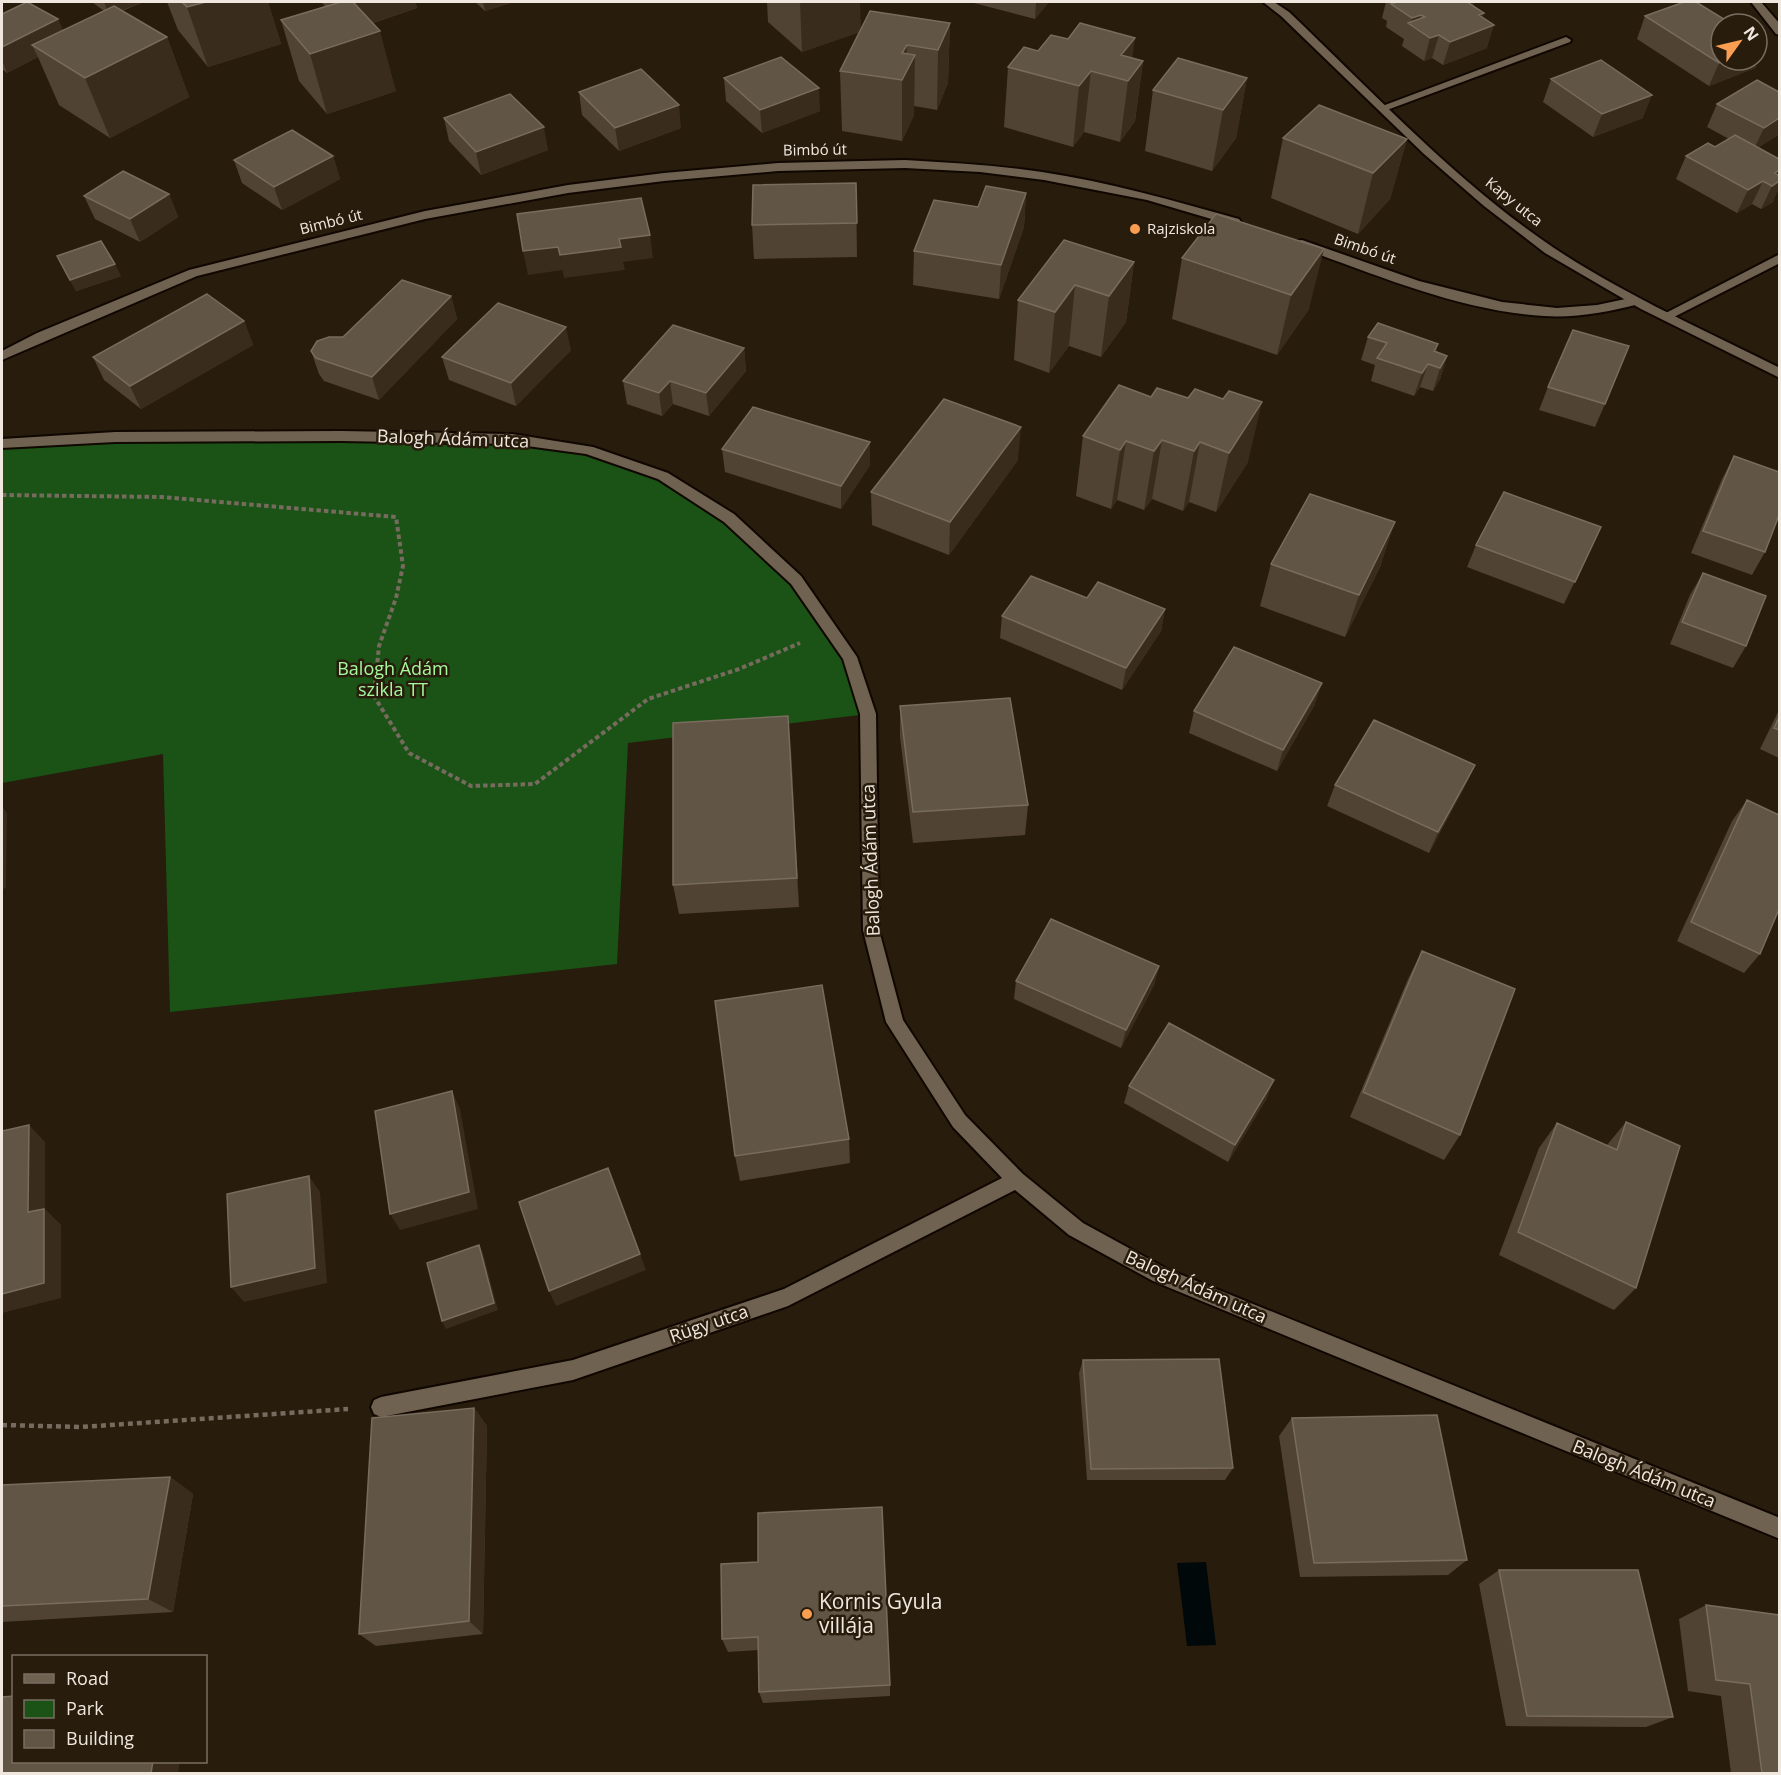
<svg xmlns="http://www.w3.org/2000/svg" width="1781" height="1775" font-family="'Open Sans',sans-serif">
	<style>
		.green { fill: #1a5315 }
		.water { fill: #000809 }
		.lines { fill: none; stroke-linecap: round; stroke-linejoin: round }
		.service-casing { stroke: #100700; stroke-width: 4 }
		.minor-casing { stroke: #100700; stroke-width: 4 }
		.tertiary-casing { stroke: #100700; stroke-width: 4 }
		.path-far1 { stroke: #766b5e; stroke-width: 4; stroke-dasharray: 4.5 3; stroke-linecap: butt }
		.path { stroke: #766b5e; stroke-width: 4.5; stroke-dasharray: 5 4; stroke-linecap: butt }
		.service { fill: #706251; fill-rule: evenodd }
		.minor { fill: #706251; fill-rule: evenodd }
		.tertiary { fill: #706251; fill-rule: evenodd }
		.wall { fill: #504334 }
		.shaded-wall { fill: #392c1d }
		.building { fill: #615546; stroke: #786c5e; stroke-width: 1.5 }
		.poi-dot { fill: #fb9e51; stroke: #281c0d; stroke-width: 2 }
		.labels { text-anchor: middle; stroke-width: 5; stroke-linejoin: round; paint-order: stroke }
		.far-street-label { font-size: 15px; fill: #f0e8df; stroke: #281c0d }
		.far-poi-label { font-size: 15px; fill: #f0e8df; stroke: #281c0d; text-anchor: start }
		.street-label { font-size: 18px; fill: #f0e8df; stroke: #281c0d }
		.park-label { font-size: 18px; fill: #a4f99b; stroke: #281c0d }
		.near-poi-label { font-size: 21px; fill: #f0e8df; stroke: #281c0d; text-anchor: start }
	</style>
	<rect width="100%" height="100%" fill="#281c0d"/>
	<path class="green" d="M 115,437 L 512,439 L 588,450 L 663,476 L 729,518 L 796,580 L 850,657 L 868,714 L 628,743 L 617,964 L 170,1012 L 163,754 L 2,783 L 2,444 Z"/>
	<path class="water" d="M 1206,1562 L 1216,1645 L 1187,1646 L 1177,1563 Z"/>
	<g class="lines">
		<defs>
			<path id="service" d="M 1566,37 L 1571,40 L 1570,42 L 1387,110 L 1383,111 L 1377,108 Z"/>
			<path id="minor" d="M 1751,2 L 1761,2 L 1780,24 L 1780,35 L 1776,34 Z
				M 905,160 C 951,163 997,165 1042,172 C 1109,182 1174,201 1239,219 L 1241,222 L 1235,226 L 1147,200 L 1044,180 L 980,172 L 905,168 L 778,171 L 664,181 L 568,193 L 425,219 L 197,276 L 2,360 L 2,351 L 37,333 L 189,270 L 425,211 L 568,185 L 664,173 L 778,163 Z
				M 1302,240 L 1419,281 L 1502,302 L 1557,308 L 1597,305 L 1635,297 L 1641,301 L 1639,304 C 1609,312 1576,318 1544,316 C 1460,311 1377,275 1298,247 L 1298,241 Z
				M 1780,254 L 1780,263 L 1670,319 L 1666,320 L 1660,316 Z
				M 340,431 L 512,434 L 593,447 L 668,473 L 734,514 L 801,576 L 857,657 L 876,714 L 879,930 L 903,1020 L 965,1115 L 1023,1174 L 1083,1223 L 1167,1269 L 1780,1518 L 1780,1539 L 1153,1281 L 1069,1235 L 1015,1190 L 788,1306 L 573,1380 L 381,1417 L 374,1414 L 371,1407 L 374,1400 L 381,1397 L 573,1360 L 784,1289 L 1002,1178 L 953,1127 L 886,1022 L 863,930 L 860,714 L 843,659 L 791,584 L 724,522 L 658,479 L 586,454 L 512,444 L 340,441 L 115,442 L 2,448 L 2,439 L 115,432 Z"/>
			<path id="tertiary" d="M 1263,2 L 1274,2 L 1289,12 C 1374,93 1456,182 1554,248 C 1625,295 1704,330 1780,368 L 1780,378 L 1641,309 L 1545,253 L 1484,206 L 1424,154 L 1281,16 Z"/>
		</defs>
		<use href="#service" class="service-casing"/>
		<use href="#minor" class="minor-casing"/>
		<use href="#tertiary" class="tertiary-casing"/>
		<path class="path-far1" d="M 2,495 L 162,497 L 396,517 L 403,566 L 396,598 L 379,646 L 374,696 L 409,753 L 471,786 L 535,784 L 648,699 L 739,669 L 800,643"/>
		<path class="path" d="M 2,1425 L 81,1427 L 348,1409"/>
		<use href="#service" class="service"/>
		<use href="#minor" class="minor"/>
		<use href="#tertiary" class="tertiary"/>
	</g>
	<path class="wall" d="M 92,2 L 144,2 L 122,11 L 167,37 L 189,97 L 110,138 L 59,105 L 38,57 L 7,73 L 2,69 L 2,14 L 58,19 L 63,31 L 104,11 Z
		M 167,2 L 268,2 L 281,44 L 208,67 L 178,30 Z
		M 321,2 L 415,2 L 417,8 L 373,23 L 396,91 L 327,114 L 299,81 L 281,20 L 325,6 Z
		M 475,2 L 514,2 L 485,11 Z
		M 767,2 L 860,2 L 860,30 L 950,23 L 948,83 L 937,110 L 914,106 L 914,115 L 902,141 L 842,131 L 840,71 L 859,32 L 802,52 L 768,22 Z
		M 970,2 L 1049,2 L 1035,19 Z
		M 1386,2 L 1474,2 L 1473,6 L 1483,17 L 1487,48 L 1443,65 L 1432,58 L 1424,61 L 1402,46 L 1404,39 L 1386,27 L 1387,21 L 1382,18 Z
		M 1645,16 L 1766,45 L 1755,68 L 1709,86 L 1637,39 Z
		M 1038,51 L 1132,58 L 1143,61 L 1135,121 L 1120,142 L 1084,132 L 1073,147 L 1004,127 L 1008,67 Z
		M 724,78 L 820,111 L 762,133 L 726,101 Z
		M 1247,78 L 1236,138 L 1212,171 L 1145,151 L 1153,90 Z
		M 1551,79 L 1643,118 L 1593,137 L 1543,102 Z
		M 579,92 L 681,128 L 619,151 L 582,115 Z
		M 1779,92 L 1759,148 L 1779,159 L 1773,202 L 1761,209 L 1752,204 L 1737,213 L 1676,179 L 1686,156 L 1715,147 L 1729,139 L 1707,127 L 1717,104 Z
		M 444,118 L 548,150 L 481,175 L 449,141 Z
		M 1283,138 L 1407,139 L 1390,199 L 1358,234 L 1271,198 Z
		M 333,156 L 340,179 L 282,210 L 242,183 L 234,160 Z
		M 856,183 L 857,257 L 754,259 L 752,225 Z
		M 1026,193 L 1024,227 L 999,299 L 913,285 L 914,251 L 978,207 Z
		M 169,194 L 178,217 L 140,242 L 95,219 L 84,196 Z
		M 1216,214 L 1309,309 L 1277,355 L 1172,319 L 1182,258 Z
		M 57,256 L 121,276 L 76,291 Z
		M 1134,262 L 1126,322 L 1101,357 L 1069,346 L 1049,373 L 1014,360 L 1018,300 Z
		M 451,296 L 457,319 L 379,400 L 324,381 L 319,374 L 311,351 L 343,337 Z
		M 244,321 L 253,345 L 141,409 L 104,380 L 93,357 Z
		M 1368,337 L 1438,344 L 1436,352 L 1447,356 L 1440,379 L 1433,391 L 1420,387 L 1414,396 L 1371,381 L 1375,365 L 1361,360 Z
		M 744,348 L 746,371 L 709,416 L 673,404 L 662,416 L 627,404 L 623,381 Z
		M 571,350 L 516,406 L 449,380 L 442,357 Z
		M 1119,385 L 1248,462 L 1216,512 L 1189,502 L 1183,511 L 1152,499 L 1144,510 L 1117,500 L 1111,509 L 1076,496 L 1083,436 Z
		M 1548,387 L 1605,404 L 1595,427 L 1539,410 Z
		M 870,442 L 870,465 L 841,509 L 725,472 L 722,449 Z
		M 1734,456 L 1765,552 L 1752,575 L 1691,553 L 1722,479 Z
		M 1018,460 L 949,555 L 872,525 L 871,492 Z
		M 1601,527 L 1564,604 L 1467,567 L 1476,545 Z
		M 1271,564 L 1381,565 L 1345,637 L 1260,606 Z
		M 1703,573 L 1746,646 L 1733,668 L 1670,644 L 1690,595 Z
		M 1165,609 L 1161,631 L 1122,690 L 1000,638 L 1002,616 Z
		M 1315,704 L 1277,771 L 1189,733 L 1194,711 Z
		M 900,706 L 1028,805 L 1025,835 L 913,843 L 900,737 Z
		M 1779,710 L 1779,758 L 1760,749 Z
		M 791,748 L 799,907 L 679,914 L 673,885 Z
		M 1475,765 L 1465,786 L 1429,853 L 1327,806 L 1335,785 Z
		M 1747,800 L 1760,954 L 1744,973 L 1677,941 L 1732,821 Z
		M 1422,951 L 1460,1135 L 1444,1160 L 1350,1117 L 1408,979 Z
		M 1159,966 L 1154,985 L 1121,1048 L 1014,999 L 1016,981 Z
		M 1129,1086 L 1267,1098 L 1228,1162 L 1124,1103 Z
		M 1626,1122 L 1636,1288 L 1614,1310 L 1499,1255 L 1539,1148 L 1557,1123 L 1607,1145 Z
		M 849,1139 L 850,1163 L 740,1181 L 735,1156 Z
		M 1083,1360 L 1233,1468 L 1225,1480 L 1087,1480 L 1079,1373 Z
		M 474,1408 L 487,1426 L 483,1634 L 376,1646 L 359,1634 Z
		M 1292,1418 L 1467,1560 L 1448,1575 L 1300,1577 L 1279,1436 Z
		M 170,1477 L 193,1494 L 173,1612 L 2,1622 L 2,1485 Z
		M 721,1564 L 890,1685 L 890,1696 L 763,1703 L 759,1692 L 758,1650 L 728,1652 L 722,1639 Z
		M 1499,1570 L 1673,1717 L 1646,1727 L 1506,1726 L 1479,1584 Z
		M 1706,1605 L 1779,1615 L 1779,1773 L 1731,1773 L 1721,1696 L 1688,1691 L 1679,1619 Z"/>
	<path class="shaded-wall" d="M 104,2 L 144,2 L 109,15 Z
		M 206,2 L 268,2 L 281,44 L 208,67 L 187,7 Z
		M 340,2 L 415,2 L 417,8 L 348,31 Z
		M 483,2 L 514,2 L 485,11 Z
		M 800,2 L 860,2 L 861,32 L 802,52 Z
		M 1036,2 L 1049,2 L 1035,19 Z
		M 1467,2 L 1474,2 L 1468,22 Z
		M 1484,13 L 1479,31 L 1494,25 L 1487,48 L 1443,65 L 1450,42 L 1479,15 Z
		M 1421,15 L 1417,30 L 1411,25 L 1412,18 Z
		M 58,19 L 68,42 L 32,45 L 38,57 L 7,73 L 2,60 L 2,47 Z
		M 950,23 L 948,83 L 937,110 L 938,50 Z
		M 380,31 L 396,91 L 327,114 L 310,54 Z
		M 1439,35 L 1432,58 L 1424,61 L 1430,38 Z
		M 167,37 L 189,97 L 110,138 L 85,78 Z
		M 1135,38 L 1130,78 L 1143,61 L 1135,121 L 1120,142 L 1128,81 L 1121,55 Z
		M 907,45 L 906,72 L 915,55 L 914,115 L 902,141 L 902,53 Z
		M 1766,45 L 1755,68 L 1709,86 L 1719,63 L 1726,60 L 1757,60 L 1757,48 Z
		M 1091,71 L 1084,132 L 1073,147 L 1079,86 Z
		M 1247,78 L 1236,138 L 1212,171 L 1223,110 Z
		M 819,88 L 820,111 L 762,133 L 760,110 Z
		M 1652,95 L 1643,118 L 1593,137 L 1602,114 Z
		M 679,105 L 681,128 L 619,151 L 615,128 Z
		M 1779,118 L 1779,135 L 1753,151 L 1764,128 Z
		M 544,127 L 548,150 L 481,175 L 476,152 Z
		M 1407,139 L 1390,199 L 1358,234 L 1373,173 Z
		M 333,156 L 340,179 L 282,210 L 274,187 Z
		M 1779,170 L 1779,188 L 1773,202 L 1761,209 L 1772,186 L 1775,173 Z
		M 1763,181 L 1752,204 L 1737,213 L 1748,190 Z
		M 1026,193 L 1024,227 L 999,299 L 1001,265 Z
		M 169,194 L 178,217 L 140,242 L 130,219 Z
		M 650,235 L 653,258 L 623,262 L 625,270 L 564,278 L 560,255 L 619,239 Z
		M 558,247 L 563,270 L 528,275 L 523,251 Z
		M 1324,249 L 1309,309 L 1277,355 L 1291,295 Z
		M 1134,262 L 1126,322 L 1101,357 L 1109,296 Z
		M 115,264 L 121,276 L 76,291 L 70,280 Z
		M 1075,285 L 1069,346 L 1049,373 L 1055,312 Z
		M 451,296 L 457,319 L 379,400 L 372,377 Z
		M 244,321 L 253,345 L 141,409 L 130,386 Z
		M 566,327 L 571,350 L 516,406 L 511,383 Z
		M 744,348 L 746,371 L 709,416 L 706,393 Z
		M 1447,356 L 1440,379 L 1433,391 L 1440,368 Z
		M 1428,364 L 1420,387 L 1414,396 L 1422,373 Z
		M 670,381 L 673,404 L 662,416 L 659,393 Z
		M 1262,402 L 1248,462 L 1216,512 L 1229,453 Z
		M 1021,427 L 1018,460 L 949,555 L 950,522 Z
		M 1162,440 L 1152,499 L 1144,510 L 1154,451 Z
		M 1126,441 L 1117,500 L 1111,509 L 1120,450 Z
		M 870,442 L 870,465 L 841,509 L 841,486 Z
		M 1200,442 L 1189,502 L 1183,511 L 1194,451 Z
		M 1395,522 L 1381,565 L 1345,637 L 1359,595 Z
		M 1165,609 L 1161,631 L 1122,690 L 1126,668 Z
		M 1322,683 L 1315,704 L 1277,771 L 1283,750 Z
		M 788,716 L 791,748 L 799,907 L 797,878 Z
		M 1475,765 L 1465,786 L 1429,853 L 1438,832 Z
		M 2,806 L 7,813 L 6,888 L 2,889 Z
		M 1159,966 L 1154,985 L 1121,1048 L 1126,1030 Z
		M 1274,1080 L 1267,1098 L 1228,1162 L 1235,1145 Z
		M 452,1091 L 460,1109 L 478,1209 L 400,1230 L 390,1214 Z
		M 29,1125 L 45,1142 L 45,1209 L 61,1225 L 61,1298 L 2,1313 L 2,1294 L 28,1212 Z
		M 309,1176 L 320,1192 L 327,1283 L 244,1302 L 231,1287 Z
		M 479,1245 L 483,1253 L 498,1310 L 446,1329 L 442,1321 Z
		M 640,1254 L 646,1270 L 556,1306 L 549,1291 Z
		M 474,1408 L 487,1426 L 483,1634 L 469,1621 Z
		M 170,1477 L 193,1494 L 173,1612 L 148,1599 Z
		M 153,1761 L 180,1761 L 178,1773 L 151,1773 Z"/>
	<path class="building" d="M 27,2 L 58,19 L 2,47 L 2,14 Z
		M 182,2 L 206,2 L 187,7 Z
		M 341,2 L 353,2 L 380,31 L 310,54 L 281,20 Z
		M 1397,2 L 1469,2 L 1467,2 L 1484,13 L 1479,15 L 1494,25 L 1450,42 L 1439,35 L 1430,38 L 1408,23 L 1425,17 L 1421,15 L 1412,18 L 1391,4 Z
		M 1684,2 L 1696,2 L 1732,24 L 1721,24 L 1721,60 L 1726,60 L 1719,63 L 1645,16 Z
		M 114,6 L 167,37 L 85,78 L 32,45 Z
		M 870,11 L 950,23 L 938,50 L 907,45 L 902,53 L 915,55 L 902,80 L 840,71 Z
		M 1080,23 L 1135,38 L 1121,55 L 1143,61 L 1128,81 L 1091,71 L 1079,86 L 1008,67 L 1024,47 L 1038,51 L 1051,35 L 1068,39 Z
		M 1757,39 L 1766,45 L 1757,48 Z
		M 781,57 L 819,88 L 760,110 L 724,78 Z
		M 1178,58 L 1247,78 L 1223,110 L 1153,90 Z
		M 1601,60 L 1652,95 L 1602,114 L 1551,79 Z
		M 641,69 L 679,105 L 615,128 L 579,92 Z
		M 1757,80 L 1779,92 L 1779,118 L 1764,128 L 1717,104 Z
		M 510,94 L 544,127 L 476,152 L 444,118 Z
		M 1319,105 L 1407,139 L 1373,173 L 1283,138 Z
		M 292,130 L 333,156 L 274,187 L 234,160 Z
		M 1735,135 L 1779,159 L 1779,170 L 1775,173 L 1779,176 L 1779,181 L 1772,186 L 1763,181 L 1748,190 L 1686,156 L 1708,143 L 1715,147 Z
		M 123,171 L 169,194 L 130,219 L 84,196 Z
		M 856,183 L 857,223 L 752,225 L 753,185 Z
		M 986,186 L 1026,193 L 1001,265 L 914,251 L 934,200 L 978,207 Z
		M 641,198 L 650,235 L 619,239 L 621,247 L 560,255 L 558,247 L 523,251 L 517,214 Z
		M 1216,214 L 1324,249 L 1291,295 L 1182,258 Z
		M 1064,240 L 1134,262 L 1109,296 L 1075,285 L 1055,312 L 1018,300 Z
		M 101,241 L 115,264 L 70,280 L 57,256 Z
		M 402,280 L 451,296 L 372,377 L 316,358 L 311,351 L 317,341 L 329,337 L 343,337 Z
		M 207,294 L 244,321 L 130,386 L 93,357 Z
		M 498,303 L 566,327 L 511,383 L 442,357 Z
		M 1378,323 L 1438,344 L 1434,351 L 1447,356 L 1440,368 L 1428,364 L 1422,373 L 1377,358 L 1387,343 L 1368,337 Z
		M 673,325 L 744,348 L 706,393 L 670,381 L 659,393 L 623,381 Z
		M 1573,330 L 1629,346 L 1605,404 L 1548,387 Z
		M 1119,385 L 1151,397 L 1157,388 L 1188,398 L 1195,389 L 1223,399 L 1229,391 L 1262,402 L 1229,453 L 1200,442 L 1194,451 L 1162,440 L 1154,451 L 1126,441 L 1120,450 L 1083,436 Z
		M 944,399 L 1021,427 L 950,522 L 871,492 Z
		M 753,407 L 870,442 L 841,486 L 722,449 Z
		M 1734,456 L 1779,472 L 1779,515 L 1765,552 L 1703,531 Z
		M 1504,492 L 1601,527 L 1575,582 L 1476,545 Z
		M 1310,494 L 1395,522 L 1359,595 L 1271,564 Z
		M 1703,573 L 1766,596 L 1746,646 L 1682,622 Z
		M 1031,576 L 1087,598 L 1098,582 L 1165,609 L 1126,668 L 1002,616 Z
		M 1234,647 L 1322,683 L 1283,750 L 1194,711 Z
		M 1010,698 L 1028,805 L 913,812 L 900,706 Z
		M 788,716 L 797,878 L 673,885 L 673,723 Z
		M 1779,717 L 1779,730 L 1774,728 Z
		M 1374,720 L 1475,765 L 1438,832 L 1335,785 Z
		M 1747,800 L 1779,815 L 1779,909 L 1760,954 L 1691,922 Z
		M 1051,919 L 1159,966 L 1126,1030 L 1016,981 Z
		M 1422,951 L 1515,989 L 1460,1135 L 1363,1092 Z
		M 822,985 L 849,1139 L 735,1156 L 715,1001 Z
		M 1169,1023 L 1274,1080 L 1235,1145 L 1129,1086 Z
		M 452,1091 L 469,1192 L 390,1214 L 375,1111 Z
		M 1626,1122 L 1680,1146 L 1636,1288 L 1518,1232 L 1557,1123 L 1617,1150 Z
		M 29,1125 L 28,1212 L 44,1209 L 44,1283 L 2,1294 L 2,1131 Z
		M 608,1168 L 640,1254 L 549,1291 L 519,1202 Z
		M 309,1176 L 315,1268 L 231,1287 L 227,1194 Z
		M 479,1245 L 494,1303 L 442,1321 L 427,1263 Z
		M 1219,1359 L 1233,1468 L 1091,1469 L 1083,1360 Z
		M 474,1408 L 469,1621 L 359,1634 L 372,1418 Z
		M 1437,1415 L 1467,1560 L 1314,1563 L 1292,1418 Z
		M 170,1477 L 148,1599 L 2,1606 L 2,1485 Z
		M 882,1507 L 890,1685 L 759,1692 L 758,1637 L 722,1639 L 721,1564 L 758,1562 L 758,1513 Z
		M 1499,1570 L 1638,1570 L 1673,1717 L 1527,1716 Z
		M 1706,1605 L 1779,1615 L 1779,1773 L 1762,1773 L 1750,1684 L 1716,1680 Z
		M 14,1696 L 14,1761 L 153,1761 L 151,1773 L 2,1773 L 2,1697 Z"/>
	<g class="poi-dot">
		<circle cx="1135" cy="229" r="6"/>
		<circle cx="807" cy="1614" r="6"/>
	</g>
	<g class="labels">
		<g class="far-street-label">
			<text transform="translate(815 150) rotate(-1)" y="5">Bimbó út</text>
			<text transform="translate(1514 202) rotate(39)" y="5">Kapy utca</text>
			<text transform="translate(331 222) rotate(-14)" y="5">Bimbó út</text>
			<text transform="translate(1365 249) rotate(19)" y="5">Bimbó út</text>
		</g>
		<g class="far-poi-label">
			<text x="1147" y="234">Rajziskola</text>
		</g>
		<g class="street-label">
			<text transform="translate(453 439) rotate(2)" y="6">Balogh Ádám utca</text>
			<text transform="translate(871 860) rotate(-92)" y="6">Balogh Ádám utca</text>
			<text transform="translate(1196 1287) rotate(24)" y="6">Balogh Ádám utca</text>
			<text transform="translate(709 1324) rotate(-19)" y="6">Rügy utca</text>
			<text transform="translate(1644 1474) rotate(22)" y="6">Balogh Ádám utca</text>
		</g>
		<g class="park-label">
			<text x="393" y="675">Balogh Ádám<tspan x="393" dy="21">szikla TT</tspan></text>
		</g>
		<g class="near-poi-label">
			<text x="819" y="1609">Kornis Gyula<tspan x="819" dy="24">villája</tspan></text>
		</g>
	</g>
	<rect width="1781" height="1775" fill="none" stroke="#f0e8df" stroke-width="6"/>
	<rect x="12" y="1655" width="195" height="108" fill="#281c0d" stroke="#786e61" stroke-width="1.5"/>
	<rect x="24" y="1674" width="30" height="9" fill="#706251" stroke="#786e61" stroke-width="1.5"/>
	<text x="66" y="1685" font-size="18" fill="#f0e8df">Road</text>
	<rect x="24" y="1700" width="30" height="18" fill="#1a5315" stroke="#786e61" stroke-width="1.5"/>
	<text x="66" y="1715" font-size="18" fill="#f0e8df">Park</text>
	<rect x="24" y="1730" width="30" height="18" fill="#615546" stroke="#786e61" stroke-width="1.5"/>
	<text x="66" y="1745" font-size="18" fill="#f0e8df">Building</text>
	<g transform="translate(1739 42) rotate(56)"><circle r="28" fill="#281c0d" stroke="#786e61" stroke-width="1.5"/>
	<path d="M0-4.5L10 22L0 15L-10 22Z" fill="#fb9e51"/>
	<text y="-9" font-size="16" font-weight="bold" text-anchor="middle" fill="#f0e8df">N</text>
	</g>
</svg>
